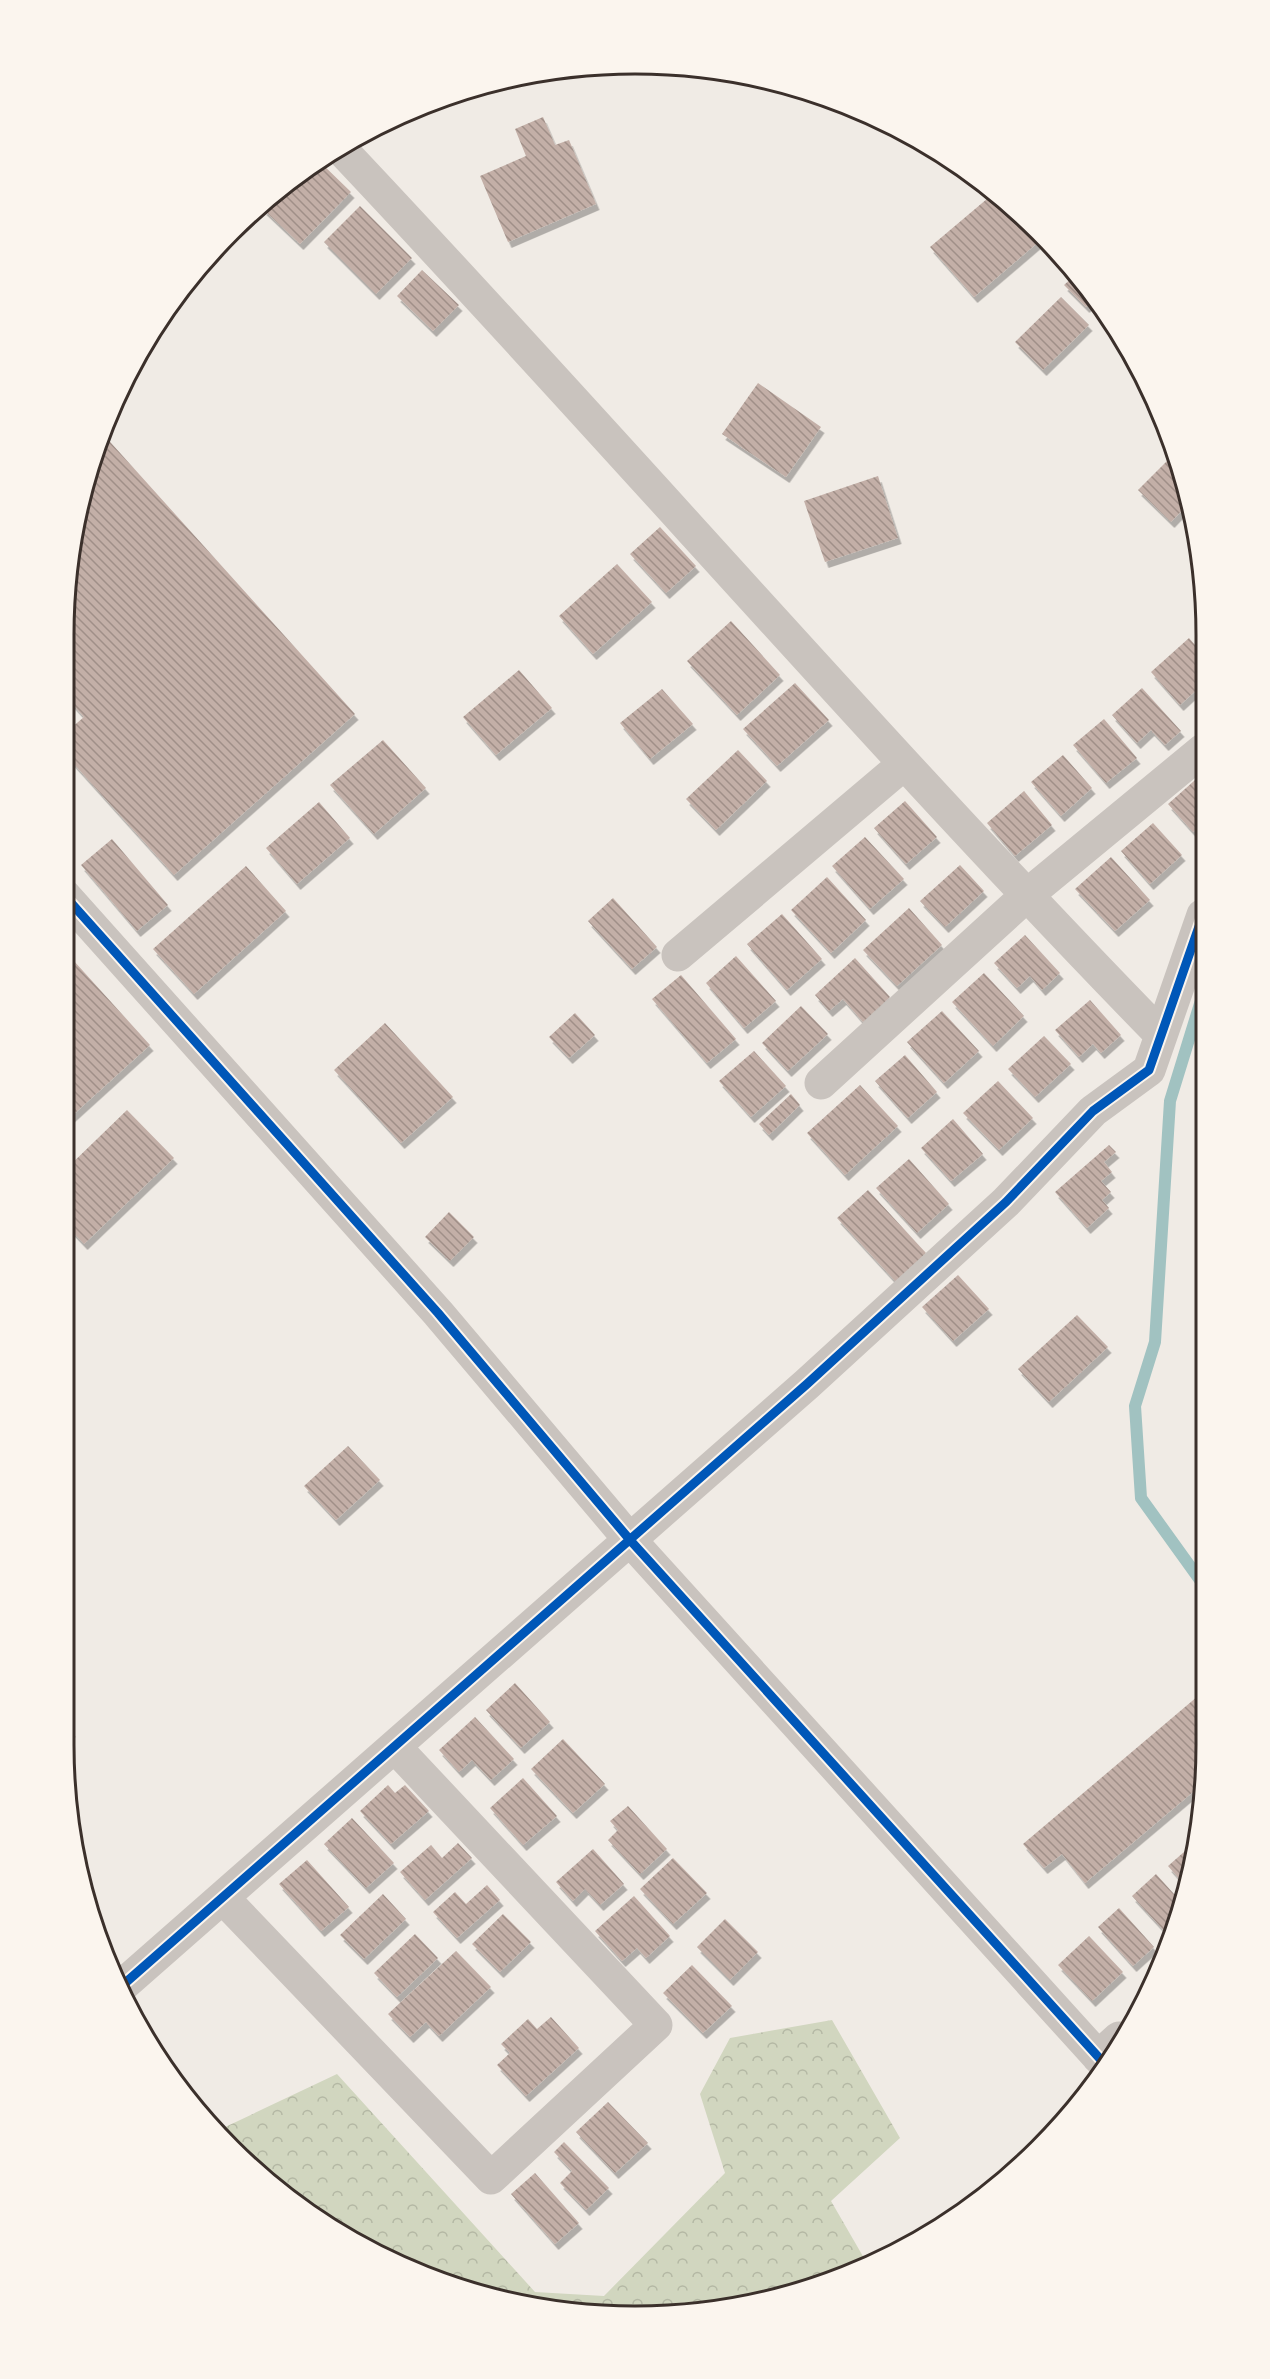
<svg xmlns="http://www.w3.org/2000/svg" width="1270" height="2379" font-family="'IBM Plex Sans',sans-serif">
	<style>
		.forest { fill: url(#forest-crowns) }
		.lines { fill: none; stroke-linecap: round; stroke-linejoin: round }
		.stream { stroke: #a1c2c1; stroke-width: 12 }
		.building { fill: url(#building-back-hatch); filter: url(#shadow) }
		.street { stroke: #c9c3be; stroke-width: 33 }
		.cycleway-casing { stroke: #fbf5ee; stroke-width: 13 }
		.cycleway { stroke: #0057b8; stroke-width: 9 }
		.rim { fill: none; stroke: #3b302b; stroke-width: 3 }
	</style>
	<defs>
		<pattern id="forest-crowns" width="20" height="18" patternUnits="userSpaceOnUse" patternTransform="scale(1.5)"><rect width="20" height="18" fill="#d1d6bf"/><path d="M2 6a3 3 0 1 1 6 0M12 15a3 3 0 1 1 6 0" fill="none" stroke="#b4b8a4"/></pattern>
		<pattern id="building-back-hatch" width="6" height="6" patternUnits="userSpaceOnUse" patternTransform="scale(1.5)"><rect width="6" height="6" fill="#c3afa7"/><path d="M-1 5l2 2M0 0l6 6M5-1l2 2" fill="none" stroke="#a08f88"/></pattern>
		<filter id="shadow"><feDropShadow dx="3.5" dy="6" stdDeviation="0" flood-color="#0004"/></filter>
	</defs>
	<rect width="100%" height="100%" fill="#f0ebe5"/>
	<path class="forest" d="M 832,2020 L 900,2138 L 831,2201 L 868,2265 L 854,2272 L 673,2315 L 487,2297 L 318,2220 L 221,2129 L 337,2074 L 535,2292 L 604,2296 L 725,2173 L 700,2094 L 730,2038 Z"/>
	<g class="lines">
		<path class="stream" d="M 1203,994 L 1170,1101 L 1155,1342 L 1135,1406 L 1141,1498 L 1205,1587"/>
	</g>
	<path class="building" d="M 543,117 L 555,145 L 569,140 L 596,204 L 508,242 L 480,176 L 526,156 L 515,129 Z
		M 319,161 L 351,192 L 300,244 L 263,209 L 290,182 Z
		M 994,193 L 1012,205 L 1042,239 L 974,297 L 930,247 Z
		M 360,206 L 412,258 L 376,294 L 324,242 Z
		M 422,270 L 459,305 L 433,331 L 397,296 Z
		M 1074,276 L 1094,299 L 1086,307 L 1064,285 Z
		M 1061,297 L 1089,325 L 1043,370 L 1015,342 Z
		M 1139,371 L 1151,393 L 1150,393 L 1134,376 Z
		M 758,383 L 821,427 L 786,477 L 722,434 Z
		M 103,434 L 355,714 L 174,875 L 64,753 L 64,734 L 84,717 L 64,695 L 64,598 L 82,487 Z
		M 1174,454 L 1187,505 L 1171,522 L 1138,490 Z
		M 878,476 L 898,538 L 825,562 L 804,501 Z
		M 660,527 L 696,566 L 666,593 L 630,554 Z
		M 617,564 L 652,602 L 593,654 L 559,616 Z
		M 731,621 L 780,675 L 737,715 L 687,661 Z
		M 1189,638 L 1202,653 L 1202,685 L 1180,705 L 1151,672 Z
		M 519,670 L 552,708 L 496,755 L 463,717 Z
		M 795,683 L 829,720 L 777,766 L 743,729 Z
		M 1142,688 L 1181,731 L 1165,745 L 1151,730 L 1137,743 L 1112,715 Z
		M 662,689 L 693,724 L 650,759 L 620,723 Z
		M 1104,719 L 1137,758 L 1106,783 L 1073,745 Z
		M 383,740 L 426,788 L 374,834 L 330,785 Z
		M 738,750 L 767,781 L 716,830 L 686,799 Z
		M 1063,755 L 1092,788 L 1061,816 L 1031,782 Z
		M 1203,773 L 1203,824 L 1193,832 L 1168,804 Z
		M 1024,791 L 1052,825 L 1015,856 L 987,823 Z
		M 905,801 L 937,837 L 906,864 L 874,828 Z
		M 319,802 L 350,838 L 297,884 L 266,848 Z
		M 1153,823 L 1182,855 L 1150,884 L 1121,851 Z
		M 865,837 L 904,879 L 870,909 L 832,866 Z
		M 112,839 L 168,905 L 137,931 L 81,865 Z
		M 1111,857 L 1150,900 L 1115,931 L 1075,889 Z
		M 960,865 L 984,891 L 945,927 L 920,901 Z
		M 246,866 L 286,911 L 194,994 L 153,949 Z
		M 827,877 L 866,920 L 831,953 L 791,910 Z
		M 613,898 L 657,947 L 632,969 L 588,921 Z
		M 909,908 L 942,945 L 897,986 L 863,950 Z
		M 782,914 L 822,959 L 787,990 L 747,944 Z
		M 1025,935 L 1060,973 L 1042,990 L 1030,976 L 1017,988 L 994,963 Z
		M 64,950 L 150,1045 L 64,1123 Z
		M 736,956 L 776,1001 L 744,1028 L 706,983 Z
		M 855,958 L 890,997 L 863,1022 L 843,999 L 829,1011 L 815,995 Z
		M 984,973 L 1024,1016 L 993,1046 L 952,1002 Z
		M 681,975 L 736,1039 L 707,1063 L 652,999 Z
		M 1090,1000 L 1121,1035 L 1101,1053 L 1093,1044 L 1079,1057 L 1055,1030 Z
		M 801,1006 L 828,1034 L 788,1071 L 762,1043 Z
		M 942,1011 L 979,1051 L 944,1083 L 907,1042 Z
		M 575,1013 L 595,1035 L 569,1058 L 549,1037 Z
		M 385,1023 L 453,1097 L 401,1143 L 334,1070 Z
		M 1044,1036 L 1071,1064 L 1035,1097 L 1008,1069 Z
		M 754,1051 L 786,1086 L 751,1117 L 719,1081 Z
		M 905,1055 L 937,1092 L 908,1118 L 875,1081 Z
		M 998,1081 L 1033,1118 L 999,1150 L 963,1113 Z
		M 860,1085 L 898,1126 L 845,1175 L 807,1133 Z
		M 791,1094 L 800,1105 L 769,1135 L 759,1124 Z
		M 127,1110 L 174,1158 L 84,1244 L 64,1223 L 64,1171 Z
		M 953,1119 L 983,1154 L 951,1181 L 921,1148 Z
		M 1109,1145 L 1116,1152 L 1104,1162 L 1112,1172 L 1101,1181 L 1111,1192 L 1102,1200 L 1109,1208 L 1087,1228 L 1055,1192 Z
		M 909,1159 L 949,1204 L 917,1233 L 876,1188 Z
		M 868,1190 L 926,1253 L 896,1282 L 837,1218 Z
		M 449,1212 L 474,1237 L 450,1261 L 425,1237 Z
		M 958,1275 L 989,1309 L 953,1341 L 922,1307 Z
		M 1077,1315 L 1108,1347 L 1049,1402 L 1018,1369 Z
		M 348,1446 L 380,1480 L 336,1520 L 304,1486 Z
		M 515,1683 L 550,1722 L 521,1748 L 486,1710 Z
		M 1198,1696 L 1206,1704 L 1206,1781 L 1085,1883 L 1062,1854 L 1044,1868 L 1023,1844 Z
		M 475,1717 L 514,1759 L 491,1780 L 472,1760 L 459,1772 L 439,1750 Z
		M 63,1718 L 72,1731 L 63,1738 Z
		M 563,1739 L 605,1784 L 573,1813 L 531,1769 Z
		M 523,1778 L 557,1816 L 523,1845 L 490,1808 Z
		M 388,1785 L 395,1793 L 405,1785 L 429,1811 L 391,1844 L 360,1811 Z
		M 628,1806 L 667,1849 L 640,1874 L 608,1840 L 618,1830 L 610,1821 Z
		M 352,1818 L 394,1863 L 366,1888 L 324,1844 Z
		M 458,1843 L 472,1858 L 425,1900 L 400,1872 L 431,1845 L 442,1858 Z
		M 1193,1844 L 1195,1847 L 1188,1889 L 1168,1866 Z
		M 593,1849 L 624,1884 L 600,1905 L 585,1889 L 573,1901 L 556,1882 Z
		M 673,1858 L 707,1893 L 673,1924 L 640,1889 Z
		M 307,1860 L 349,1907 L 321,1931 L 279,1884 Z
		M 1156,1874 L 1183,1904 L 1169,1936 L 1132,1896 Z
		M 487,1885 L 500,1900 L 457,1938 L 433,1912 L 455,1892 L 466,1904 Z
		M 383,1894 L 406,1919 L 364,1959 L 340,1935 Z
		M 634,1896 L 670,1936 L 646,1958 L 637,1948 L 622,1961 L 595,1931 Z
		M 1119,1908 L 1154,1947 L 1133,1966 L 1098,1927 Z
		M 503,1914 L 531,1942 L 500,1972 L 472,1944 Z
		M 725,1919 L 758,1952 L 730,1980 L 697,1947 Z
		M 415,1934 L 438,1958 L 397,1997 L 374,1973 Z
		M 1089,1936 L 1123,1972 L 1092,2001 L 1058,1965 Z
		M 456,1951 L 491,1987 L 439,2036 L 426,2022 L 410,2037 L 388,2014 Z
		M 692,1965 L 732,2006 L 703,2033 L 663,1993 Z
		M 551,2017 L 579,2048 L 526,2096 L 497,2065 L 510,2053 L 501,2044 L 528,2019 L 537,2029 Z
		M 608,2102 L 648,2143 L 615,2173 L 576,2132 Z
		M 564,2142 L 609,2188 L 586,2210 L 560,2183 L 572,2171 L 554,2152 Z
		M 535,2173 L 579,2223 L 555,2244 L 511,2194 Z"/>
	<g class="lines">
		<path class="street" d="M 339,147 C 616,440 879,746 1161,1035
			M 64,895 L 438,1313 L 630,1540 L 1102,2061
			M 678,955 L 904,764
			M 821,1083 L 1026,896 L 1203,750
			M 223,1898 L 491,2178 L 656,2025 L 395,1747
			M 124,1984 L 807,1384 L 1006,1202 L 1093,1111 L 1149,1070 L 1203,915
			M 1098,2057 L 1119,2038"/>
		<defs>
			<path id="cycleway" d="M 64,895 L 438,1313 L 630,1540 L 1102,2061
				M 124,1984 L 807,1384 L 1006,1202 L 1093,1111 L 1149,1070 L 1203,915"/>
		</defs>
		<use href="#cycleway" class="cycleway-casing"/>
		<use href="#cycleway" class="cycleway"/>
	</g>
	<path d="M0 0H1270V2379H0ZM635 74H635A561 561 0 0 1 1196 635V1745A561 561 0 0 1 635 2306H635A561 561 0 0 1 74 1745V635A561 561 0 0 1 635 74Z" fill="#fbf5ee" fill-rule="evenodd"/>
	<path class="rim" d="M635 74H635A561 561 0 0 1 1196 635V1745A561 561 0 0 1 635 2306H635A561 561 0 0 1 74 1745V635A561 561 0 0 1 635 74Z"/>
</svg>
